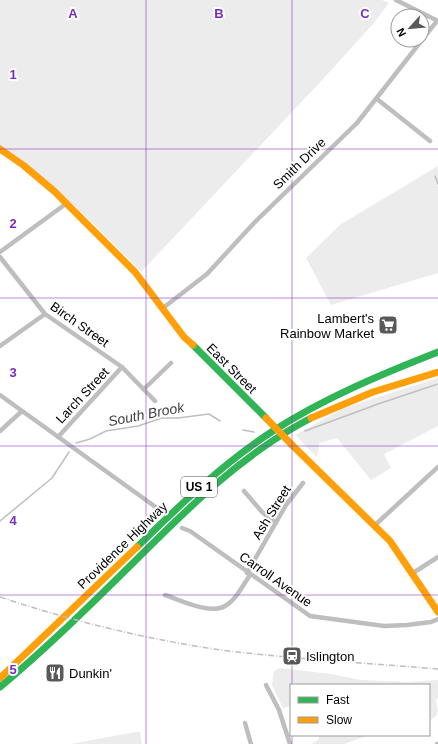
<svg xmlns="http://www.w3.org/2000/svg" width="438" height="744" font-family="Arial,sans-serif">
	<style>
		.green { fill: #ececec }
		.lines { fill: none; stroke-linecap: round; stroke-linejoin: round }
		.stream { stroke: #bfbfbf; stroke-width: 1.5 }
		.street { stroke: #bebebe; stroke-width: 4.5 }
		.fast { stroke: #30b455; stroke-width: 7 }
		.slow { stroke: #ff9f0a; stroke-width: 7 }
		.rail { stroke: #bebebe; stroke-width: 1.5; stroke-dasharray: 6 2 1 2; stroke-linecap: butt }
		.slow-bridge { stroke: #ff9f0a; stroke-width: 7 }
		.grid { fill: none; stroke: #7b2cbf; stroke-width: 1; stroke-opacity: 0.55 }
		.labels { text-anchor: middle; stroke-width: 4; stroke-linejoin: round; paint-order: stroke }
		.shield { fill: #fff; stroke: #4c4c4c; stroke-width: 1 }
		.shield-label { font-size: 12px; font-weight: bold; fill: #000 }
		.street-label { font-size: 13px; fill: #000; stroke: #fff }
		.poi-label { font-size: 13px; fill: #000; stroke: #fff; text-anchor: start }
		.water-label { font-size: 14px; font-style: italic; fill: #444; stroke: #fff }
		.grid-label { font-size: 13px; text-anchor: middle; font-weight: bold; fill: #7b2cbf; stroke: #fff; stroke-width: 4; stroke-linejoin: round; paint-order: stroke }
	</style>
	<rect width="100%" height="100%" fill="#fff"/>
	<path class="green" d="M 0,0 L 382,0 L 389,3 L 373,24 L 324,78 L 141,272 C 97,226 53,182 0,147 Z
		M 438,166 L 438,273 L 331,305 L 306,258 L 341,224 Z
		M 438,378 L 438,426 L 384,454 L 391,468 L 371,480 L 337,438 L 319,443 L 317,457 L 295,435 L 344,408 Z
		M 280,668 L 331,674 L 361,680 L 407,682 L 438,680 L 438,697 L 436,701 L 438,711 L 436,716 L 429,721 L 429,685 L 291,685 L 291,706 L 283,708 L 272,685 L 274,671 Z
		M 136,732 L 140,732 L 142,744 L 70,744 Z
		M 319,735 L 369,735 L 344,744 L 311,744 L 319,739 Z"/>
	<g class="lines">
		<path class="stream" d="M 435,176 L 438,184
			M 243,430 L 254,432
			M 305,431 L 378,404 L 438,384
			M 76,443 L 90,439 L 106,431 L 138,426 L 162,418 L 178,418 L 209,414 L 220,421
			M 0,521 L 52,478 L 69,452"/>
		<path class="street" d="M 396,0 L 438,21
			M 377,99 L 430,141
			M 0,252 L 67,203
			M 0,257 L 45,314 L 122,367 L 155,401
			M 163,308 L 207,274 L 254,223 L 357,123 L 437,21
			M 0,346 L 45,314
			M 144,389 L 171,363
			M 0,395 L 157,508
			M 0,431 L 22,411
			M 58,437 L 122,367
			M 244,491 L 262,512 L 276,523
			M 374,526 L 438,467
			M 182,528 L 190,531 L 310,616 L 384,626 L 407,625 L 431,622 L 438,619
			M 247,573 L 286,505 L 303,483
			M 413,573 L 438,557
			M 165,595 C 180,600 211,615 225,606 C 236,600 243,585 250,575
			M 266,685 L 279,710 L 290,744
			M 245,723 L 251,744
			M 437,744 L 438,744"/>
		<path class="fast" d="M 193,345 L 266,418
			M 137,547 C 180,505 223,463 273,431 C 324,398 382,374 438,352
			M 0,687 C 47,648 90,605 133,563 C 188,508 242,454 311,418"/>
		<path class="slow" d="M 0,149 L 23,165 L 54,191 L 135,272 L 184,337 L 193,345
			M 311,418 L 373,392 L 438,372
			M 292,445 L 390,541 L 438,612
			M 0,678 L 137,547"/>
		<path class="rail" d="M 0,597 C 72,621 145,639 221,650 C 293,659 366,663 438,669"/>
		<path class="slow-bridge" d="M 266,418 L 292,445"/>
	</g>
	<path class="grid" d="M 146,0 L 146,744M 292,0 L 292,685M 0,149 L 438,149M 0,298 L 438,298M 0,446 L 438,446M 0,595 L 438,595M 292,735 L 292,744"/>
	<defs>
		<symbol id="supermarket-square" viewBox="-11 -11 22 22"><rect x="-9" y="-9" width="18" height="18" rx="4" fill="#595959" stroke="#fff"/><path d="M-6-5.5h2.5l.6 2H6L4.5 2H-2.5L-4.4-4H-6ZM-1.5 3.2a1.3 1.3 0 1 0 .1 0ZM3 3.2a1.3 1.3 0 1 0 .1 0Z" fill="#fff"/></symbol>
		<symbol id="station-square" viewBox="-11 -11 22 22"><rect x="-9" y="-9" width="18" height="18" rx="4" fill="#595959" stroke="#fff"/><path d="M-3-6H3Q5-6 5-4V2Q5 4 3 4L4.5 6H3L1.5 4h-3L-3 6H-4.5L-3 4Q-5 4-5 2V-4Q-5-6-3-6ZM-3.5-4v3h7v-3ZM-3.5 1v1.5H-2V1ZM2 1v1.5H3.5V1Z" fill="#fff"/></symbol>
		<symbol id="restaurant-square" viewBox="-11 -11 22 22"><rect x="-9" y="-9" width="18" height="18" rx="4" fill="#595959" stroke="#fff"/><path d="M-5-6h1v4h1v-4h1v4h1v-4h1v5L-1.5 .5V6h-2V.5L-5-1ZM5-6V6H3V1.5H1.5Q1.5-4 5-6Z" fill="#fff"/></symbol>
	</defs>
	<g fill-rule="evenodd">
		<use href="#supermarket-square" x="377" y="314" width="22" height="22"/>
		<use href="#station-square" x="281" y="645" width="22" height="22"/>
		<use href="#restaurant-square" x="44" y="662" width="22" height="22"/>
	</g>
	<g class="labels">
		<rect class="shield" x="181" y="477" width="36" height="20" rx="3"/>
		<g class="shield-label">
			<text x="199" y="491">US 1</text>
		</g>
		<g class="street-label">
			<text transform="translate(299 163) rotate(-44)" y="5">Smith Drive</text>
			<text transform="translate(80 324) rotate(35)" y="5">Birch Street</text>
			<text transform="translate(232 368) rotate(45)" y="5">East Street</text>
			<text transform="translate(82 395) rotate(-47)" y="5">Larch Street</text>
			<text transform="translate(271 512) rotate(-58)" y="5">Ash Street</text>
			<text transform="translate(122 545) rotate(-44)" y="5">Providence Highway</text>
			<text transform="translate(276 579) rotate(35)" y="5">Carroll Avenue</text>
		</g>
		<g class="poi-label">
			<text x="374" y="323" text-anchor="end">Lambert's<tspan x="374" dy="15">Rainbow Market</tspan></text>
			<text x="306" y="661">Islington</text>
			<text x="69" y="678">Dunkin'</text>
		</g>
		<g class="water-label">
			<text transform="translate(146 414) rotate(-11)" y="5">South Brook</text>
		</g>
	</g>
	<g class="grid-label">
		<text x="73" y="18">A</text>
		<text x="219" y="18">B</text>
		<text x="365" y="18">C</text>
		<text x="13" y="79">1</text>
		<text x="13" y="228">2</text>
		<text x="13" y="377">3</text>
		<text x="13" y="525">4</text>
		<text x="13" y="674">5</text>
	</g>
	<rect x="290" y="684" width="140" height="52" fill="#ffffff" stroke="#999999"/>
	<rect x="298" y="697" width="20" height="6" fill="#30b455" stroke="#999999"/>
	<text x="326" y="704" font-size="12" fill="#000000">Fast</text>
	<rect x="298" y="717" width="20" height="6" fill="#ff9f0a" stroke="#999999"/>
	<text x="326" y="724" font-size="12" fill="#000000">Slow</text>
	<g transform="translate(410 28) rotate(243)"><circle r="19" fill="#ffffff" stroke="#999999"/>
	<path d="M0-3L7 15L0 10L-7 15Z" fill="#595959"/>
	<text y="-6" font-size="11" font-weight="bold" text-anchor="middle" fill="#000000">N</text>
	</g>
</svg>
